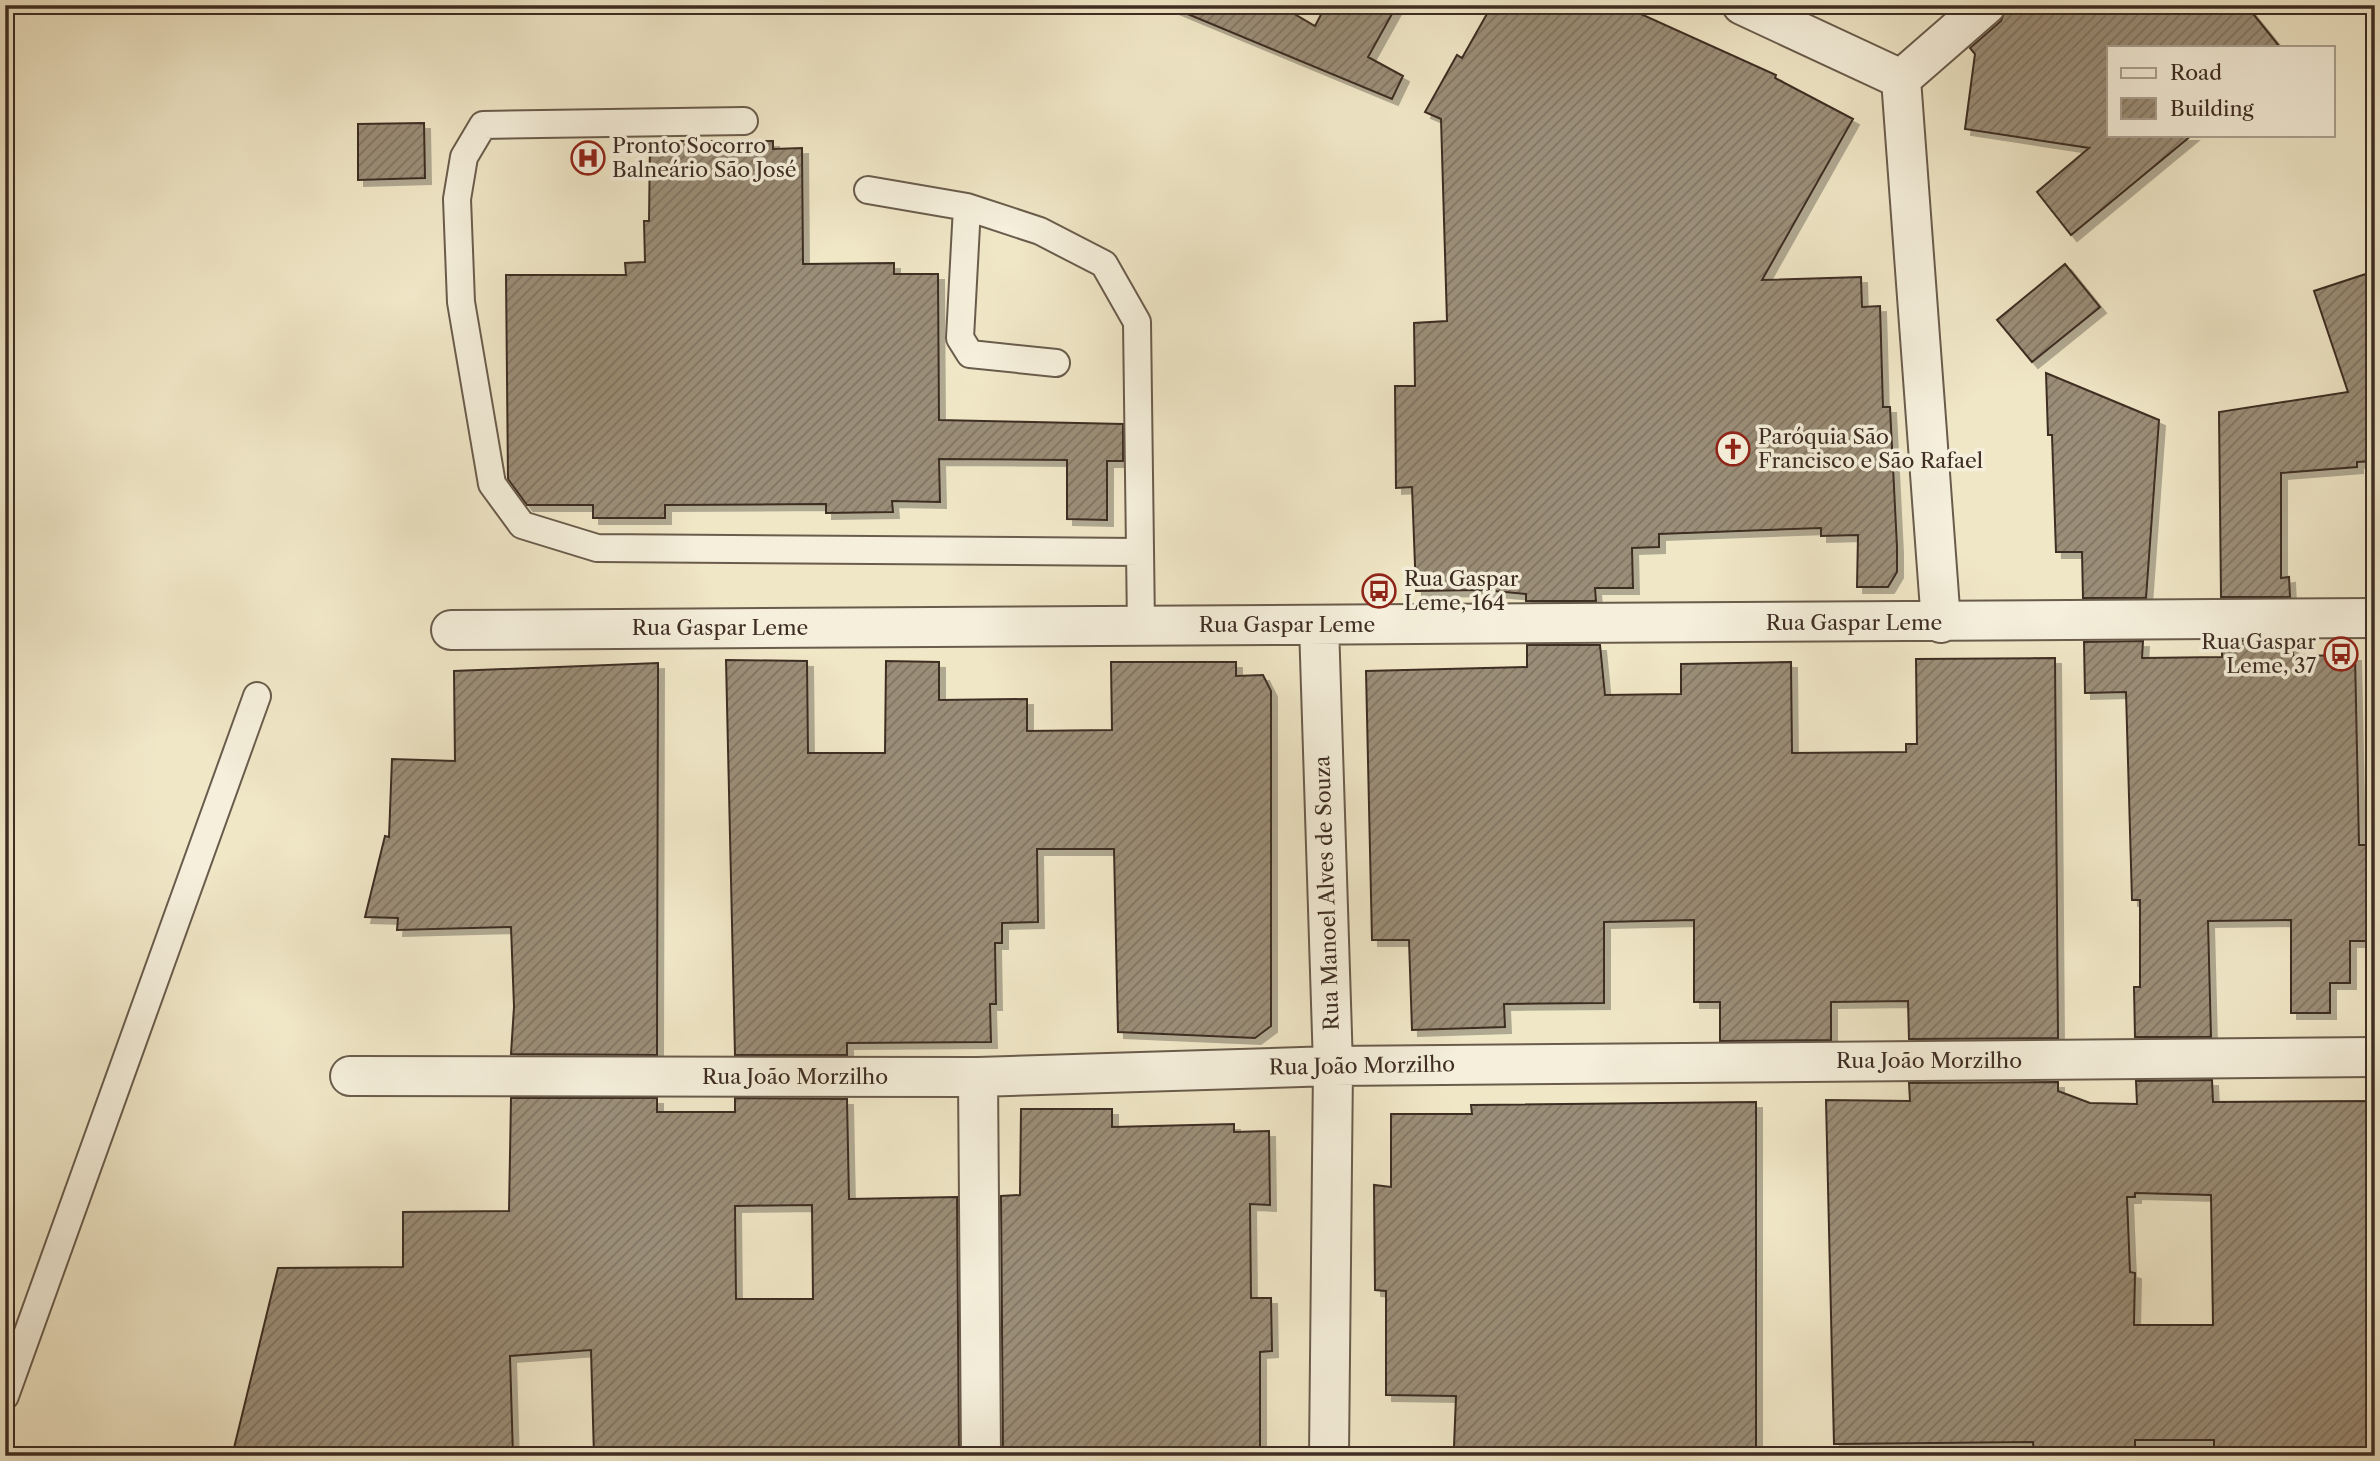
<svg xmlns="http://www.w3.org/2000/svg" width="2380" height="1461" font-family="'Libre Caslon Text',serif">
	<style>
		.building { fill: url(#building-hatch); stroke: #3e2d23; stroke-width: 2; fill-rule: evenodd; filter: url(#shadow) }
		.lines { fill: none; stroke-linecap: round; stroke-linejoin: round }
		.lane-casing { stroke: #6a5c4c; stroke-width: 30 }
		.street-casing { stroke: #6a5c4c; stroke-width: 42 }
		.lane { stroke: #f5efdb; stroke-width: 26 }
		.street { stroke: #f5efdb; stroke-width: 38 }
		.labels { text-anchor: middle; stroke-width: 7; stroke-linejoin: round; paint-order: stroke }
		.poi-label { font-size: 21px; fill: #3e2d23; stroke: #f5efdb; text-anchor: start }
		.street-label { font-size: 21px; fill: #3e2d23; stroke: #f5efdb }
	</style>
	<defs>
		<pattern id="building-hatch" width="6" height="6" patternUnits="userSpaceOnUse" patternTransform="scale(1.75)"><rect width="6" height="6" fill="#9b8e78"/><path d="M-1 1l2-2M0 6l6-6M5 7l2-2" fill="none" stroke="#807462"/></pattern>
		<filter id="shadow"><feDropShadow dx="6" dy="6" stdDeviation="0" flood-color="#0004"/></filter>
	</defs>
	<rect width="100%" height="100%" fill="#f0e7c7"/>
	<filter id="stains"><feTurbulence type="fractalNoise" baseFrequency=".00286" numOctaves="4"/><feColorMatrix values="0 0 0 0 .2 0 0 0 0 .09 0 0 0 0 .02 0 0 0 .5 -.17"/></filter>
	<radialGradient id="worn" r=".72"><stop offset=".6" stop-color="#630" stop-opacity="0"/><stop offset="1" stop-color="#630" stop-opacity=".3"/></radialGradient>
	<path class="building" d="M 1166,5 L 1279,5 L 1315,26 L 1326,5 L 1397,5 L 1368,57 L 1403,76 L 1392,99 Z
		M 1492,5 L 1621,5 L 1776,75 L 1775,78 L 1853,119 L 1762,280 L 1861,277 L 1862,307 L 1880,306 L 1883,407 L 1890,407 L 1897,547 L 1897,572 L 1888,587 L 1857,587 L 1858,535 L 1821,536 L 1821,528 L 1659,534 L 1659,547 L 1632,548 L 1633,588 L 1595,588 L 1596,601 L 1526,601 L 1526,594 L 1483,590 L 1416,591 L 1412,487 L 1396,488 L 1395,386 L 1415,386 L 1414,323 L 1447,321 L 1441,119 L 1425,112 L 1457,55 L 1462,58 Z
		M 2007,5 L 2246,5 L 2280,47 L 2109,47 L 2109,135 L 2192,135 L 2071,235 L 2037,192 L 2089,148 L 1965,129 L 1975,54 L 1970,48 L 2001,21 Z
		M 424,123 L 425,178 L 358,180 L 358,124 Z
		M 650,141 L 773,141 L 773,149 L 802,148 L 803,264 L 894,263 L 894,274 L 938,274 L 939,420 L 1123,424 L 1123,461 L 1107,461 L 1107,520 L 1067,519 L 1067,460 L 939,459 L 940,502 L 892,501 L 893,512 L 826,513 L 826,504 L 665,505 L 665,518 L 593,518 L 593,505 L 527,505 L 508,479 L 506,275 L 626,275 L 625,263 L 645,262 L 644,221 L 649,221 Z
		M 2065,264 L 2100,307 L 2032,362 L 1997,320 Z
		M 2375,271 L 2375,461 L 2357,462 L 2357,467 L 2281,473 L 2281,578 L 2289,577 L 2290,597 L 2221,597 L 2219,412 L 2348,392 L 2314,291 Z
		M 2046,373 L 2159,420 L 2146,598 L 2083,598 L 2082,552 L 2056,552 L 2052,435 L 2048,435 Z
		M 2292,640 L 2293,656 L 2355,655 L 2359,845 L 2375,845 L 2375,941 L 2350,941 L 2350,983 L 2330,983 L 2330,1013 L 2291,1013 L 2291,920 L 2208,921 L 2211,1037 L 2135,1037 L 2134,987 L 2140,987 L 2140,900 L 2132,900 L 2126,692 L 2085,693 L 2084,642 L 2143,641 L 2142,658 L 2222,657 L 2222,641 Z
		M 1527,645 L 1600,645 L 1605,695 L 1681,694 L 1681,664 L 1791,662 L 1792,753 L 1906,752 L 1906,744 L 1917,744 L 1916,659 L 2055,658 L 2058,1038 L 1909,1039 L 1908,1001 L 1831,1002 L 1831,1040 L 1720,1041 L 1720,1002 L 1694,1002 L 1694,920 L 1604,922 L 1604,1003 L 1504,1004 L 1505,1027 L 1412,1030 L 1409,940 L 1372,940 L 1366,671 L 1527,667 Z
		M 726,660 L 807,661 L 808,753 L 885,753 L 886,661 L 939,662 L 939,700 L 1027,699 L 1027,731 L 1112,730 L 1111,662 L 1236,662 L 1236,676 L 1263,675 L 1271,691 L 1271,1026 L 1255,1038 L 1118,1032 L 1114,849 L 1037,849 L 1038,922 L 1002,923 L 1002,943 L 995,943 L 996,1004 L 990,1004 L 991,1042 L 847,1043 L 847,1055 L 735,1055 Z
		M 658,663 L 657,1055 L 511,1054 L 514,1007 L 511,927 L 397,930 L 398,918 L 365,917 L 385,836 L 389,837 L 392,759 L 455,761 L 454,671 Z
		M 2212,1080 L 2213,1102 L 2375,1101 L 2375,1456 L 2214,1456 L 2214,1440 L 2135,1440 L 2135,1456 L 2034,1456 L 2033,1442 L 1834,1444 L 1826,1100 L 1910,1101 L 1909,1083 L 2058,1082 L 2058,1091 L 2090,1103 L 2137,1104 L 2136,1081 ZM 2135,1193 L 2211,1195 L 2213,1325 L 2134,1325 L 2135,1273 L 2130,1272 L 2127,1197 L 2135,1197 Z
		M 511,1098 L 657,1098 L 657,1112 L 735,1112 L 735,1098 L 847,1099 L 849,1199 L 957,1197 L 959,1456 L 594,1456 L 591,1350 L 510,1356 L 513,1456 L 232,1456 L 278,1268 L 403,1267 L 403,1212 L 509,1211 ZM 812,1205 L 813,1299 L 736,1299 L 735,1206 Z
		M 1756,1102 L 1756,1456 L 1463,1456 L 1463,1448 L 1454,1447 L 1456,1396 L 1386,1395 L 1386,1291 L 1375,1290 L 1374,1185 L 1391,1187 L 1391,1114 L 1472,1114 L 1471,1105 Z
		M 1021,1109 L 1112,1109 L 1112,1127 L 1234,1124 L 1234,1132 L 1269,1131 L 1270,1205 L 1250,1204 L 1251,1298 L 1271,1298 L 1272,1351 L 1260,1352 L 1260,1448 L 1192,1452 L 1193,1456 L 1003,1456 L 1001,1196 L 1020,1195 Z"/>
	<g class="lines">
		<defs>
			<path id="lane" d="M 744,121 L 483,125 L 464,157 L 457,199 L 461,302 L 492,484 L 522,525 L 597,548 L 1140,552
				M 868,190 L 967,207 L 1040,231 L 1104,264 L 1137,322 L 1141,626
				M 967,207 L 960,338 L 970,354 L 1056,363
				M 5,1396 L 257,696"/>
			<path id="street" d="M 1742,5 L 1901,79
				M 1901,79 L 1941,623
				M 1901,79 L 1986,5
				M 1319,625 L 1333,1066 L 1329,1456
				M 451,630 L 2375,618
				M 350,1076 L 978,1077 L 1333,1066 L 2375,1057
				M 978,1077 L 981,1456"/>
		</defs>
		<use href="#lane" class="lane-casing"/>
		<use href="#street" class="street-casing"/>
		<use href="#lane" class="lane"/>
		<use href="#street" class="street"/>
	</g>
	<defs>
		<symbol id="hospital-ring" viewBox="-11 -11 22 22"><circle r="9.5" fill="#f5efdb" stroke="#8f2418" stroke-width="1.5"/><path d="M-5-5h3v3.5h4V-5h3V5h-3V1.5h-4V5h-3Z" fill="#8f2418"/></symbol>
		<symbol id="church-ring" viewBox="-11 -11 22 22"><circle r="9.5" fill="#f5efdb" stroke="#8f2418" stroke-width="1.5"/><path d="M-1.2-6h2.4v3.5h3.3v2.4h-3.3V6h-2.4V-.1h-3.3v-2.4h3.3Z" fill="#8f2418"/></symbol>
		<symbol id="bus-ring" viewBox="-11 -11 22 22"><circle r="9.5" fill="#f5efdb" stroke="#8f2418" stroke-width="1.5"/><path d="M-5-6H5V4H4V6H2V4H-2V6H-4V4H-5ZM-3.5-4V0h7V-4ZM-3.5 1.2v1.5H-2V1.2ZM2 1.2v1.5H3.5V1.2Z" fill="#8f2418"/></symbol>
	</defs>
	<g fill-rule="evenodd">
		<use href="#hospital-ring" x="569" y="139" width="38" height="38"/>
		<use href="#church-ring" x="1714" y="430" width="38" height="38"/>
		<use href="#bus-ring" x="1360" y="572" width="38" height="38"/>
		<use href="#bus-ring" x="2322" y="635" width="38" height="38"/>
	</g>
	<g class="labels">
		<g class="poi-label">
			<text x="612" y="153">Pronto Socorro<tspan x="612" dy="24">Balneário São José</tspan></text>
			<text x="1758" y="444">Paróquia São<tspan x="1758" dy="24">Francisco e São Rafael</tspan></text>
			<text x="1404" y="586">Rua Gaspar<tspan x="1404" dy="24">Leme, 164</tspan></text>
			<text x="2316" y="649" text-anchor="end">Rua Gaspar<tspan x="2316" dy="24">Leme, 37</tspan></text>
		</g>
		<g class="street-label">
			<text x="1854" y="630">Rua Gaspar Leme</text>
			<text x="1287" y="632">Rua Gaspar Leme</text>
			<text x="720" y="635">Rua Gaspar Leme</text>
			<text transform="translate(1327 893) rotate(-92)" y="7">Rua Manoel Alves de Souza</text>
			<text x="1929" y="1068">Rua João Morzilho</text>
			<text transform="translate(1362 1066) rotate(-1)" y="7">Rua João Morzilho</text>
			<text x="795" y="1084">Rua João Morzilho</text>
		</g>
	</g>
	<rect width="2380" height="1461" fill="none" stroke="#f0e7c7" stroke-width="28"/>
	<rect x="7" y="7" width="2366" height="1447" fill="none" stroke="#3e2d23" stroke-width="3.5"/>
	<rect x="14" y="14" width="2352" height="1433" fill="none" stroke="#3e2d23" stroke-width="2"/>
	<rect x="2107" y="46" width="228" height="91" fill="#f5efdb" stroke="#aca191" stroke-width="2"/>
	<rect x="2121" y="68" width="35" height="10" fill="#f5efdb" stroke="#aca191" stroke-width="2"/>
	<text x="2170" y="80" font-size="21" fill="#3e2d23">Road</text>
	<rect x="2121" y="98" width="35" height="21" fill="url(#building-hatch)" stroke="#aca191" stroke-width="2"/>
	<text x="2170" y="116" font-size="21" fill="#3e2d23">Building</text>
	<rect width="100%" height="100%" filter="url(#stains)"/>
	<rect width="100%" height="100%" fill="url(#worn)"/>
</svg>
